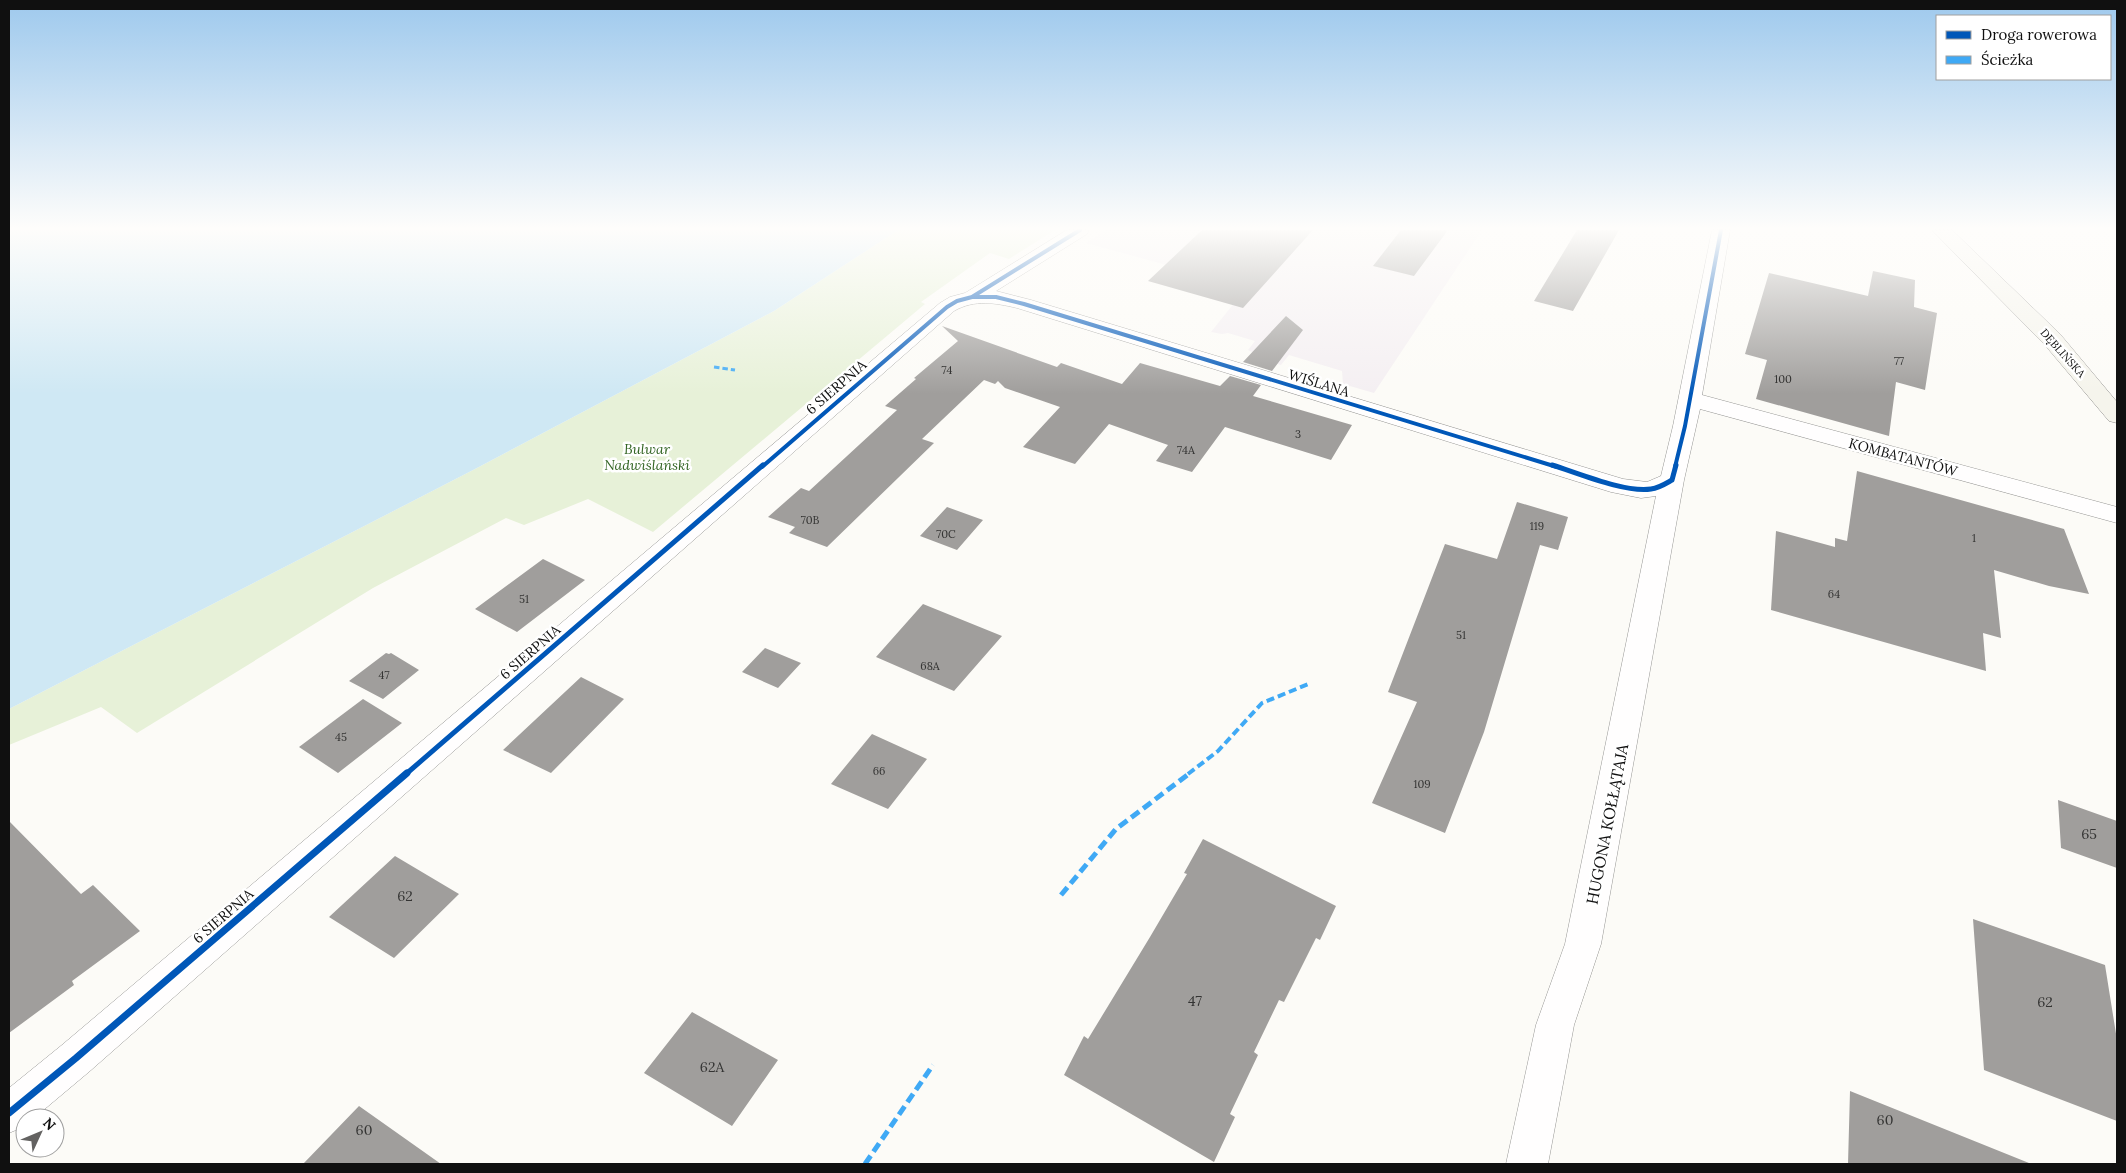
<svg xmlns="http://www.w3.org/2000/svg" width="2126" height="1173" font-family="Lora,serif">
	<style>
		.industrial { fill: #f4eff2 }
		.green { fill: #e7f1d8 }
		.water { fill: #cfe8f4 }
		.building { fill: #a09e9c }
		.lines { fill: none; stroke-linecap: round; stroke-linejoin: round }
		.minor-casing { stroke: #969694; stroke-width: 1 }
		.secondary-casing { stroke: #8d8c8b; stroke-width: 1 }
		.minor { fill: #fffefe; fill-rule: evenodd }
		.secondary { fill: #f5f4ec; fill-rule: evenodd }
		.quiet-far2 { stroke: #3fa9f5; stroke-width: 3; stroke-dasharray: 5.5 3; stroke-linecap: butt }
		.quiet-far1 { stroke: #3fa9f5; stroke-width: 4; stroke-dasharray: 8 4; stroke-linecap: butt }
		.quiet { stroke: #3fa9f5; stroke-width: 5; stroke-dasharray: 10 5; stroke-linecap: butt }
		.cycleway-far2-casing { stroke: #fff; stroke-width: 6 }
		.cycleway-far1-casing { stroke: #fff; stroke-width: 8 }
		.cycleway-casing { stroke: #fff; stroke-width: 10 }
		.cycleway-far2 { stroke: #0057b8; stroke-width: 4 }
		.cycleway-far1 { stroke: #0057b8; stroke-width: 5 }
		.cycleway { stroke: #0057b8; stroke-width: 7 }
		.labels { text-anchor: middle; stroke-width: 5; stroke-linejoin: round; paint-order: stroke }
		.far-street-label { font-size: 11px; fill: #101010; stroke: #fff }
		.number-label { font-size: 11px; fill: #343433 }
		.street-label { font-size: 14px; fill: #101010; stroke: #fff }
		.park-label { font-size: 14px; font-style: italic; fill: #336524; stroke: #fff }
		.near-number-label { font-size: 14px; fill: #343433 }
		.near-street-label { font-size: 16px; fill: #101010; stroke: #fff }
	</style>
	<rect width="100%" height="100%" fill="#fcfbf7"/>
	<path class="industrial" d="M 1106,230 L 1482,230 L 1374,393 L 1343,384 L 1342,371 L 1289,355 L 1281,365 L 1252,357 L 1252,352 L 1248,350 L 1255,341 L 1228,333 L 1222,334 L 1211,332 L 1247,287 L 1086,243 Z"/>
	<path class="green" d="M 898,230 L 1055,230 L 1009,259 L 990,253 L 921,302 L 925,304 L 653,532 L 588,499 L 524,525 L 506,518 L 373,588 L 137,733 L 101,707 L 9,745 L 9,709 L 475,469 L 774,311 Z"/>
	<path class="water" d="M 9,230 L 898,230 L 774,311 L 475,469 L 9,709 Z"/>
	<path class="building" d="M 1202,230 L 1313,230 L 1243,308 L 1148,281 Z
		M 1401,230 L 1448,230 L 1414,276 L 1373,266 Z
		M 1577,230 L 1619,230 L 1573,311 L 1534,301 Z
		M 1873,271 L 1915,280 L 1914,307 L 1937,313 L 1925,390 L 1896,382 L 1889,436 L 1756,399 L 1767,360 L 1745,354 L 1769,273 L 1868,296 Z
		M 1286,316 L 1303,330 L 1272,371 L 1243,362 Z
		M 942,326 L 1057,367 L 1061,363 L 1122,384 L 1140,363 L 1220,386 L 1230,376 L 1261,385 L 1253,396 L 1352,425 L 1331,460 L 1225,427 L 1192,472 L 1156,461 L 1168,445 L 1109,424 L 1075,464 L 1023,447 L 1060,407 L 1005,388 L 998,381 L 995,384 L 984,380 L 922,439 L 934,443 L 827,547 L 789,533 L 795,527 L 768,517 L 801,488 L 809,491 L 897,410 L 885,406 L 916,379 L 914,378 L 958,341 Z
		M 1857,471 L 2064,529 L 2089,594 L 2049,586 L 1994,570 L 2001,638 L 1983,633 L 1986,671 L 1771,610 L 1776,531 L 1835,547 L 1835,538 L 1847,541 Z
		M 1517,502 L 1568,517 L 1558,550 L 1540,545 L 1484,732 L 1445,833 L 1372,803 L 1417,702 L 1388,692 L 1445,544 L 1497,559 Z
		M 947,507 L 983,520 L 957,550 L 920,536 Z
		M 543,559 L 585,580 L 517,632 L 475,609 Z
		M 923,604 L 1002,636 L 954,691 L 876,657 Z
		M 765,648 L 801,663 L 778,688 L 742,672 Z
		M 386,653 L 389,654 L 391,653 L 419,670 L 383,699 L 349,681 Z
		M 581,677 L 624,699 L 551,773 L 503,750 Z
		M 363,699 L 402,723 L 338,773 L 299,747 Z
		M 872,734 L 927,759 L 888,809 L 831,784 Z
		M 2058,800 L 2117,821 L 2117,868 L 2061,848 Z
		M 9,821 L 81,894 L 93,885 L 140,931 L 72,981 L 74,985 L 9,1033 Z
		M 1203,839 L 1336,906 L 1320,940 L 1316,938 L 1284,1002 L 1279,1000 L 1254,1052 L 1258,1055 L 1230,1114 L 1235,1117 L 1214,1162 L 1064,1075 L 1084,1036 L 1088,1039 L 1150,937 L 1187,874 L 1184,873 Z
		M 395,856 L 459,894 L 394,958 L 329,917 Z
		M 1973,919 L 2105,965 L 2117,1040 L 2117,1121 L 1984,1070 Z
		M 692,1012 L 778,1060 L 732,1126 L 644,1073 Z
		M 1850,1091 L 2029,1163 L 2029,1164 L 1848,1164 Z
		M 359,1106 L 441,1164 L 303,1164 Z"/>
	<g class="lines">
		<defs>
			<path id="minor" d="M 1067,230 L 1089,230 L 1087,234 L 996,291 L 1031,300 L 1623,479 L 1647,482 L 1661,476 L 1673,426 L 1712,230 L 1730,230 L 1702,395 L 2117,507 L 2117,523 L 1700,409 L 1684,480 L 1601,944 L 1574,1025 L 1548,1164 L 1506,1164 L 1536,1025 L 1565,944 L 1656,496 L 1641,498 L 1611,492 L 1017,308 C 995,303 975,299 954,311 L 90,1071 L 34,1118 L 25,1118 L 23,1127 L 9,1133 L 9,1088 L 62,1045 L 940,303 L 950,297 L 965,293 Z"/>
			<path id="secondary" d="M 1932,230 L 1952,230 L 2060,334 L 2117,402 L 2117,423 L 2109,421 L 2044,344 Z"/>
		</defs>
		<use href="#minor" class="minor-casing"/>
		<use href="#secondary" class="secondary-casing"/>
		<use href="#minor" class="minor"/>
		<use href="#secondary" class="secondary"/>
		<path class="quiet-far2" d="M 714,367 L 735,370"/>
		<path class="quiet-far1" d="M 1188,774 L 1218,751 L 1262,703 L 1311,683"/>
		<path class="quiet" d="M 1061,895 L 1116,829 L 1190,773
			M 865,1164 L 933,1065"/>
		<defs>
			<path id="cycleway-far2" d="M 972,297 L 996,297 L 1024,304 L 1557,467
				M 762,467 L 947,307 L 957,301 L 972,297 L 1080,230
				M 1675,467 L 1685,426 L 1721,230"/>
			<path id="cycleway-far1" d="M 1552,465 C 1578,473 1625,493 1651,489 C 1659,488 1665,484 1672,480 L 1676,465
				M 406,774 L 763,465"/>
			<path id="cycleway" d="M 9,1113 L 76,1058 L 407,773"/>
		</defs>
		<use href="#cycleway-far2" class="cycleway-far2-casing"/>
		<use href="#cycleway-far1" class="cycleway-far1-casing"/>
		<use href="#cycleway" class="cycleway-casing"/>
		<use href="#cycleway-far2" class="cycleway-far2"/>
		<use href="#cycleway-far1" class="cycleway-far1"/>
		<use href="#cycleway" class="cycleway"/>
	</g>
	<linearGradient id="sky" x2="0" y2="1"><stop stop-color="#9ec9ed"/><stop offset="0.58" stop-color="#fefdfb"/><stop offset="1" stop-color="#fefdfb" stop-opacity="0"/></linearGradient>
	<rect width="2126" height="394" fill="url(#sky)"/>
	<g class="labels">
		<g class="far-street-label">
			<text transform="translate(2063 353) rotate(48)" y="4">DĘBLIŃSKA</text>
		</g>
		<g class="number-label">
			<text x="1899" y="365">77</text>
			<text x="947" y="374">74</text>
			<text x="1783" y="383">100</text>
			<text x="1298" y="438">3</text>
			<text x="1186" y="454">74A</text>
			<text x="810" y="524">70B</text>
			<text x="1537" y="530">119</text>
			<text x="946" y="538">70C</text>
			<text x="1974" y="542">1</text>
			<text x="1834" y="598">64</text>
			<text x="524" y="603">51</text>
			<text x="1461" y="639">51</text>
			<text x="930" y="670">68A</text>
			<text x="384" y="679">47</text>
			<text x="341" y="741">45</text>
			<text x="879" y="775">66</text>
			<text x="1422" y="788">109</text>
		</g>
		<g class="street-label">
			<text transform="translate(1319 383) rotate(17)" y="5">WIŚLANA</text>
			<text transform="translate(836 387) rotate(-41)" y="5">6 SIERPNIA</text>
			<text transform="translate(1903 457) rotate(15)" y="5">KOMBATANTÓW</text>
			<text transform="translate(530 652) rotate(-41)" y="5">6 SIERPNIA</text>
			<text transform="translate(223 916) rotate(-41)" y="5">6 SIERPNIA</text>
		</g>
		<g class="park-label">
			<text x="647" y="454">Bulwar<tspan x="647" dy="16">Nadwiślański</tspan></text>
		</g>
		<g class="near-number-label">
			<text x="2089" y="839">65</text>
			<text x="405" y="901">62</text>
			<text x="1195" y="1006">47</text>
			<text x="2045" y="1007">62</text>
			<text x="712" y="1072">62A</text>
			<text x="1885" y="1125">60</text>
			<text x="364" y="1135">60</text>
		</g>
		<g class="near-street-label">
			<text transform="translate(1607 824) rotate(-79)" y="6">HUGONA KOŁŁĄTAJA</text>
		</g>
	</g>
	<rect width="2126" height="1173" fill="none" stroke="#101010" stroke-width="20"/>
	<rect x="1936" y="15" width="175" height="65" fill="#ffffff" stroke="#9f9f9f"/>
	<rect x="1946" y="31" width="25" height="8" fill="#0057b8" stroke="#9f9f9f"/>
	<text x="1981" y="40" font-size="15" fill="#101010">Droga rowerowa</text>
	<rect x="1946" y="56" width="25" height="8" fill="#3fa9f5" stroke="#9f9f9f"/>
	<text x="1981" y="65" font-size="15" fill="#101010">Ścieżka</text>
	<g transform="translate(40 1133) rotate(46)"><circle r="24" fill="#ffffff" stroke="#9f9f9f"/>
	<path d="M0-4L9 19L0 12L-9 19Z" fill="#636261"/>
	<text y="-8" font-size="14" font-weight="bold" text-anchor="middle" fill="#101010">N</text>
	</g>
</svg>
